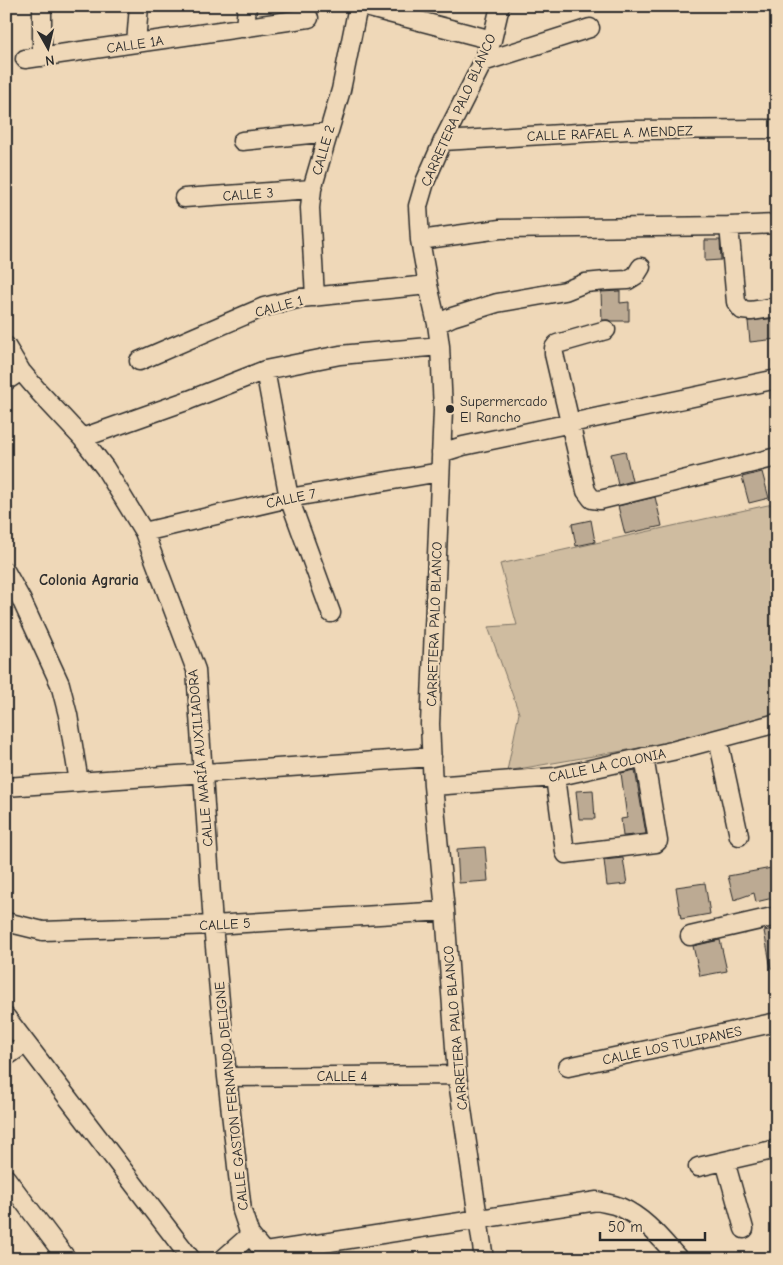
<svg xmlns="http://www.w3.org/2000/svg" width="783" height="1265" font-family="'Comic Neue',sans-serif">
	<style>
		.green { fill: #cfbca0; stroke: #7d7466 }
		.building { fill: #bcaa93; stroke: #2b2b2b }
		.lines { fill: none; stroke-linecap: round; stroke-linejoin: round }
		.minor-casing { stroke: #2b2b2b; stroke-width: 21 }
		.minor { stroke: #efd8b8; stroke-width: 18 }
		.poi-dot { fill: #2b2b2b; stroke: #efd8b8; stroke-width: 2 }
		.labels { text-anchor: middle; stroke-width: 4.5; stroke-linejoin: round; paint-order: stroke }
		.street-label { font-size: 14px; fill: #2b2b2b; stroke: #efd8b8 }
		.poi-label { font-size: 14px; fill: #2b2b2b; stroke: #efd8b8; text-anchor: start }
		.neighbourhood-label { font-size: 15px; font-weight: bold; fill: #2b2b2b; stroke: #efd8b8 }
	</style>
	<rect width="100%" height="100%" fill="#efd8b8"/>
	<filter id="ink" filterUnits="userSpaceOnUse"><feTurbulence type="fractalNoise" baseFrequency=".02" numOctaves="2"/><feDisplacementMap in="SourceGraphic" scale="10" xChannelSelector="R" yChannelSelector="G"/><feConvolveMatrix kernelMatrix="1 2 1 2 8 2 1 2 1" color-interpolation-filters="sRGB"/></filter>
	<g filter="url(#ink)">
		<path class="green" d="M 777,503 L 777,717 L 714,735 L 507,771 L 519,713 L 488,627 L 517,625 L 500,564 Z"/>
		<path class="building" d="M 705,240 L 720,240 L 721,260 L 705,261 Z
			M 620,291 L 620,303 L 629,302 L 629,321 L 612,321 L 608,320 L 602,320 L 601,292 Z
			M 777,318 L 777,339 L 750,342 L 748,321 Z
			M 625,451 L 632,481 L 618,485 L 611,454 Z
			M 762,472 L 769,498 L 749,503 L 742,477 Z
			M 655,497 L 662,526 L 625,534 L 618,506 Z
			M 591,520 L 595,542 L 576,546 L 572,524 Z
			M 635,770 L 646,834 L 623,836 L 621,819 L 627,818 L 621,773 Z
			M 593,790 L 595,819 L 579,819 L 576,791 Z
			M 485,847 L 488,881 L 459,883 L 457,849 Z
			M 623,858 L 627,884 L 607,886 L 604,860 Z
			M 777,867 L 777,897 L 756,902 L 754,893 L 734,900 L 728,876 Z
			M 705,883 L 710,914 L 681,919 L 676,887 Z
			M 777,928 L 777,968 L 771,968 L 764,931 Z
			M 720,940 L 727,971 L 700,976 L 693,946 Z"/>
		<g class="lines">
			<defs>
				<path id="minor" d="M 42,6 L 42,57
					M 362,6 L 492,40
					M 245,28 L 247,6
					M 136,43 L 139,6
					M 25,59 L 309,18
					M 483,62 L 590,28
					M 242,141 L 329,132
					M 443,141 L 629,130 L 777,129
					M 184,198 L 312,189
					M 729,226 L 736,302 L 742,310 L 751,311 L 777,307
					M 420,240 L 500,229 L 729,226 L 777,224
					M 315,297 L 310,208 L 312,189 L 341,90 L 358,6
					M 437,324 L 452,317 L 497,303 L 565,291 L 585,283 L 606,281 L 628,280 L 636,275 L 641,267
					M 606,330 L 557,344 L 554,348 L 554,354 L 586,491 L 592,499 L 600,500 L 777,457
					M 6,346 L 21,371 L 39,392 L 82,438 L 105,468 L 144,532 L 196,670 L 213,925 L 227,1077 L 242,1211 L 250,1235 L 270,1259
					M 139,361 L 264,307 L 301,298 L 428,285
					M 265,370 L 289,498 L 331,613
					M 6,381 L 21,371
					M 82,438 L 189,400 L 265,370 L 340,355 L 440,346
					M 441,453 L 463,446 L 777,379
					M 144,532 L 289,498 L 440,472
					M 6,572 L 21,599 L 60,684 L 68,715 L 79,782
					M 718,739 L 739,836
					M 555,777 L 565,852 L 566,854 L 656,843 L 658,841 L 644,757
					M 433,786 L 555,777 L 672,751 L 777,723
					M 6,787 L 432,757
					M 6,922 L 43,931 L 213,925 L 445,911
					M 690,936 L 777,916
					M 6,1017 L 191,1259
					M 6,1057 L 26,1043
					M 568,1067 L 777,1022
					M 227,1077 L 457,1075
					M 725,1161 L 744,1229
					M 698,1167 L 777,1149
					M 6,1178 L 67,1259
					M 265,1252 L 597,1201 C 604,1203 613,1204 620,1207 C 645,1218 661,1239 679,1259
					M 223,1259 L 250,1235
					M 484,1259 L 457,1075 L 445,911 L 433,786 L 430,724 L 443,410 L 440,346 L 437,324 L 428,285 L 420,240 L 418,206 L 425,182 L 443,141 L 483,62 L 492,40 L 500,6"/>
			</defs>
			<use href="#minor" class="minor-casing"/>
			<use href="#minor" class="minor"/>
		</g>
	</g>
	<circle class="poi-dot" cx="450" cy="409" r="5"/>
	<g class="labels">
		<g class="street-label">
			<text transform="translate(135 44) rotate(-8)" y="5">CALLE 1A</text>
			<text transform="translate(458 110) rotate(-66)" y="5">CARRETERA PALO BLANCO</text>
			<text transform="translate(610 133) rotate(-2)" y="5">CALLE RAFAEL A. MENDEZ</text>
			<text transform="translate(323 150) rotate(-74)" y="5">CALLE 2</text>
			<text transform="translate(248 194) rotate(-4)" y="5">CALLE 3</text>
			<text transform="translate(279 306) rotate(-15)" y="5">CALLE 1</text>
			<text transform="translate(291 498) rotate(-12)" y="5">CALLE 7</text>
			<text transform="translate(434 624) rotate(-88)" y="5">CARRETERA PALO BLANCO</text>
			<text transform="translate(200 758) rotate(-95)" y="5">CALLE MARÍA AUXILIADORA</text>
			<text transform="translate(607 765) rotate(-12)" y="5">CALLE LA COLONIA</text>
			<text transform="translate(225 924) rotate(-3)" y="5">CALLE 5</text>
			<text transform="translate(455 1028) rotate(-95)" y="5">CARRETERA PALO BLANCO</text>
			<text transform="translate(672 1045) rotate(-12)" y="5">CALLE LOS TULIPANES</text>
			<text x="342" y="1081">CALLE 4</text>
			<text transform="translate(231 1096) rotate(-96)" y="5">CALLE GASTON FERNANDO DELIGNE</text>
		</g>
		<g class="poi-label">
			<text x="460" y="406">Supermercado<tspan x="460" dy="16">El Rancho</tspan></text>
		</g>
		<g class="neighbourhood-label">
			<text x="89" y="585">Colonia Agraria</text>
		</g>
	</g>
	<rect width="783" height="1265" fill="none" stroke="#efd8b8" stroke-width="25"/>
	<rect x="12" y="12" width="758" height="1240" fill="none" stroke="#2b2b2b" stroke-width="2" filter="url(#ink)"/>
	<g transform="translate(48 48) rotate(172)" stroke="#efd8b8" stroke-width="4" paint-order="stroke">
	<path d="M0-4L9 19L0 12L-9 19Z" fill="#2b2b2b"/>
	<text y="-8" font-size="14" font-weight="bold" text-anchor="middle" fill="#2b2b2b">N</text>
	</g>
	<path d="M600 1232v8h105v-8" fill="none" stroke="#2b2b2b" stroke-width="2.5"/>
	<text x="608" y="1232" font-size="15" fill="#2b2b2b" stroke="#efd8b8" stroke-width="4" paint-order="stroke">50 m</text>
</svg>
